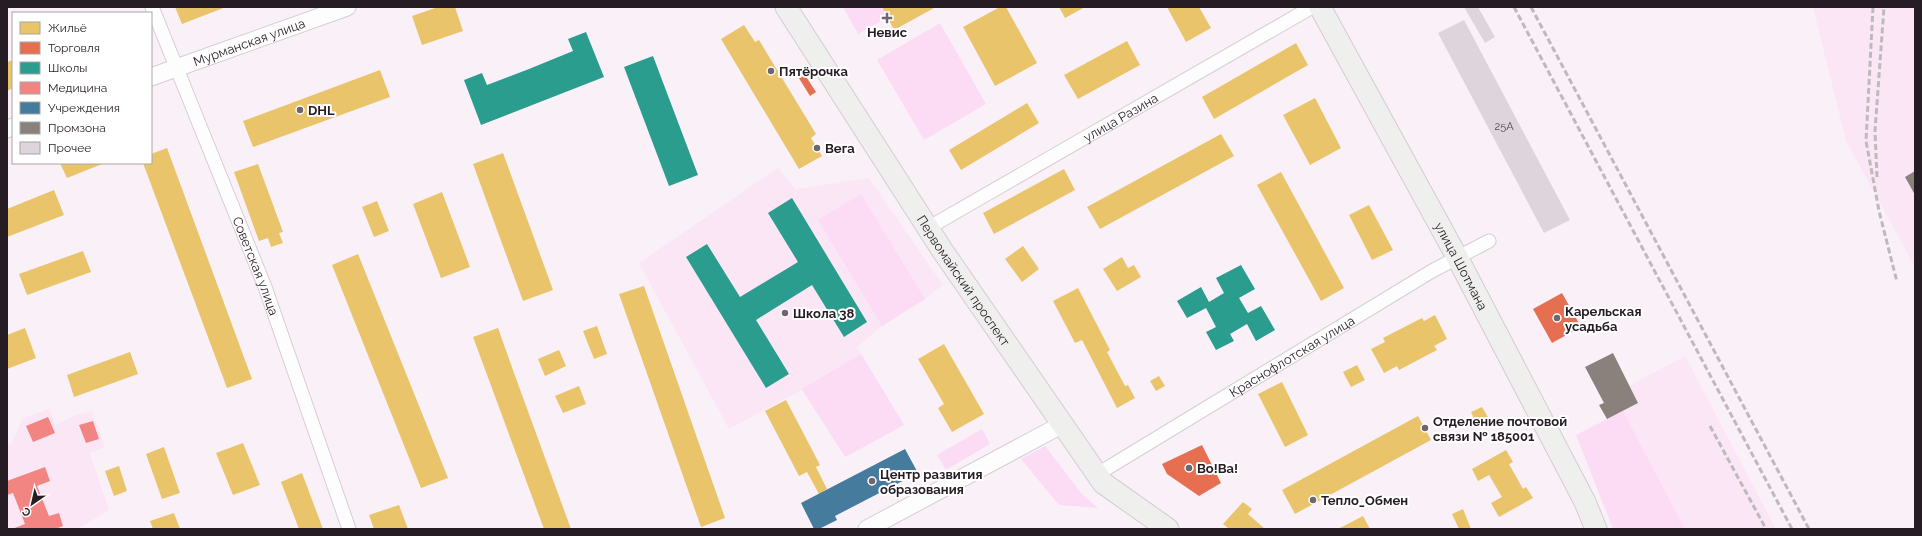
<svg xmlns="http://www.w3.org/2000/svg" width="1922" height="536" font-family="Raleway,sans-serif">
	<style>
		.built { fill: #fbe6f6 }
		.green { fill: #fbdcf4 }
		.homes { fill: #e9c46a }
		.shops { fill: #e76f51 }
		.schools { fill: #2a9d8f }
		.health { fill: #f28482 }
		.public { fill: #457b9d }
		.industry { fill: #8a817c }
		.building { fill: #ded4dc }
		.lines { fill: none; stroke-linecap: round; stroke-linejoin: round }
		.minor-casing { stroke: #d6cdd4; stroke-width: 15 }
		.tertiary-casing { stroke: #d6cdd4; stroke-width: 19 }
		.primary-casing { stroke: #d2ccd1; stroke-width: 23 }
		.minor { stroke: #fefdfe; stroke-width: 13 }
		.tertiary { stroke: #fefdfe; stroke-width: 17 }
		.primary { stroke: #eff0ee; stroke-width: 21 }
		.rail { stroke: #bebabc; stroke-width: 3; stroke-dasharray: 6 3; stroke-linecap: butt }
		.poi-dot { fill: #70676e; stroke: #fff; stroke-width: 1.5 }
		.labels { text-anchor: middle; stroke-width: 4; stroke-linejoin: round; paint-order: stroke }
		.number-label { font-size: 11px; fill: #544b52 }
		.poi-label { font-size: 13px; font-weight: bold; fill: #261d24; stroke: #fff; text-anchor: start }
		.street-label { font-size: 13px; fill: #261d24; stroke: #fff }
	</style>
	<rect width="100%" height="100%" fill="#faf0f8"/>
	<path class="built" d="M 1813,7 L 1915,7 L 1915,267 L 1846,141 Z
		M 778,168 L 795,189 L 869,178 L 943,285 L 925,299 L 882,326 L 857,347 L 904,425 L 845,457 L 802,390 L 729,429 L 639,263 Z
		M 1685,356 L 1776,529 L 1685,529 L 1623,411 L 1638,403 L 1629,386 Z
		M 49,409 L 56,425 L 75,415 L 92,412 L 105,447 L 90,453 L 109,510 L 77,529 L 7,529 L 7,445 L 12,443 L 22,419 Z"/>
	<path class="green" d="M 843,7 L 882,7 L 887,18 L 858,34 Z
		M 940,23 L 986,104 L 924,140 L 877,60 Z
		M 861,194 L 925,299 L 882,326 L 818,220 Z
		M 861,354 L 904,425 L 845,457 L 802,389 Z
		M 1623,411 L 1685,529 L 1613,529 L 1576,435 Z
		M 982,429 L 990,444 L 946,470 L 937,455 Z
		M 1045,446 L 1082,494 L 1098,508 L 1059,505 L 1021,459 Z"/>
	<path class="homes" d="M 175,7 L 226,7 L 182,24 Z
		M 438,7 L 455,7 L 463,31 L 422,45 L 412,16 Z
		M 882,7 L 936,7 L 894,30 Z
		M 1000,7 L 1006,7 L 1037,63 L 995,86 L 963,27 Z
		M 1059,7 L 1085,7 L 1065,18 Z
		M 1167,7 L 1199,7 L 1211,28 L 1186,42 Z
		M 744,25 L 755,42 L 759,40 L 816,134 L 811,138 L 822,156 L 799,169 L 721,39 Z
		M 1127,41 L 1140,65 L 1078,99 L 1064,75 Z
		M 1296,43 L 1308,65 L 1214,119 L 1202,97 Z
		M 13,60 L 13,88 L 7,91 L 7,62 Z
		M 380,70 L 390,97 L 253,147 L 243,121 Z
		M 1315,98 L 1341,148 L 1310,165 L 1283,115 Z
		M 1027,103 L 1039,123 L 961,170 L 949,150 Z
		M 1221,134 L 1234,156 L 1100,229 L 1087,207 Z
		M 167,148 L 252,379 L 227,388 L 143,163 L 151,163 L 151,154 Z
		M 503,153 L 553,290 L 523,301 L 473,164 Z
		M 60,163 L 102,163 L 102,164 L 67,178 Z
		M 258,164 L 283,232 L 279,233 L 283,243 L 271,247 L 268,238 L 259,241 L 234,172 Z
		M 1064,169 L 1075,190 L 994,234 L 983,213 Z
		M 1281,172 L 1344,288 L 1321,301 L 1257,185 Z
		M 54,190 L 64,215 L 7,237 L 7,209 Z
		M 442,192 L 470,267 L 441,278 L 413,204 Z
		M 377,201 L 389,231 L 374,237 L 362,207 Z
		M 1369,205 L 1393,250 L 1372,260 L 1349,215 Z
		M 1023,246 L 1039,269 L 1022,282 L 1005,259 Z
		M 83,251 L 91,272 L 27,295 L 19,274 Z
		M 358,254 L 448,478 L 421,488 L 332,265 Z
		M 1122,257 L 1128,268 L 1134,265 L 1141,277 L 1117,291 L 1103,269 Z
		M 644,286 L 725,518 L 701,527 L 619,294 Z
		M 1078,288 L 1110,350 L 1107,352 L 1125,386 L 1128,385 L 1135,398 L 1117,408 L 1082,340 L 1075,343 L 1053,301 Z
		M 1435,315 L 1447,339 L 1434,346 L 1437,350 L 1399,370 L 1397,366 L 1384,373 L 1371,349 L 1385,342 L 1383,338 L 1422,318 L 1424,321 Z
		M 597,326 L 607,354 L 594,359 L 583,331 Z
		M 25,328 L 36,358 L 7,369 L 7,335 Z
		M 498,328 L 514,373 L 571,529 L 544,529 L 473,337 Z
		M 944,344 L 984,414 L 952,432 L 938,408 L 944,404 L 918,359 Z
		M 559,350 L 566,366 L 545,376 L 538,359 Z
		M 130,352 L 138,374 L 74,397 L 67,375 Z
		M 1357,365 L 1365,380 L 1351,387 L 1343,372 Z
		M 1159,376 L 1165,386 L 1156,391 L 1150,381 Z
		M 1282,382 L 1308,435 L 1285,447 L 1258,394 Z
		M 579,386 L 586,404 L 563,413 L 555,396 Z
		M 786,400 L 820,465 L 816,467 L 827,489 L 819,494 L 807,472 L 799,476 L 765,411 Z
		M 1482,407 L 1489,419 L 1477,425 L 1471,412 Z
		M 1418,416 L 1431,440 L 1295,514 L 1282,490 Z
		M 243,443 L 260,485 L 233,495 L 216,453 Z
		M 164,447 L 180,493 L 162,499 L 146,454 Z
		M 1506,450 L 1513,462 L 1509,464 L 1523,489 L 1526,487 L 1533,498 L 1499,517 L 1491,503 L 1502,497 L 1489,475 L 1478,481 L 1472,469 Z
		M 119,466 L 127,491 L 114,496 L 105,471 Z
		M 302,473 L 323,529 L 299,529 L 281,482 Z
		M 1243,502 L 1252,509 L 1248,514 L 1265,529 L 1229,529 L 1223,524 Z
		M 399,505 L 408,529 L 374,529 L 369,515 Z
		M 1463,509 L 1471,529 L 1459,529 L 1452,514 Z
		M 174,513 L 180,529 L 153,529 L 150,521 Z
		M 1363,516 L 1370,529 L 1338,529 Z"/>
	<path class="shops" d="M 803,72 L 816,92 L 810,96 L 797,75 Z
		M 1562,293 L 1581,327 L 1552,343 L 1533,309 Z
		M 1202,445 L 1221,483 L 1199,496 L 1167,474 L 1162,464 Z"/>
	<path class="schools" d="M 586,32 L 604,77 L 481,125 L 464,80 L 482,73 L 487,85 L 529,69 L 573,51 L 568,39 Z
		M 653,56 L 698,175 L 669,186 L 624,67 Z
		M 792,198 L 867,322 L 844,337 L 812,285 L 756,320 L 789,374 L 766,388 L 686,257 L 707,244 L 740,297 L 798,262 L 768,213 Z
		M 1241,265 L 1255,289 L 1239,298 L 1248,313 L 1261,306 L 1275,330 L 1256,341 L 1247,324 L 1230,334 L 1234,341 L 1216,350 L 1206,332 L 1216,327 L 1206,308 L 1187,318 L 1177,301 L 1201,287 L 1209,302 L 1224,293 L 1216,278 Z"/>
	<path class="health" d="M 48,417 L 55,433 L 33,442 L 26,426 Z
		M 93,421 L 99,439 L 86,443 L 79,425 Z
		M 45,467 L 50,481 L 37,486 L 49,516 L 59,513 L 63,526 L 55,529 L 12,529 L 25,524 L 13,493 L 7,495 L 7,481 Z"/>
	<path class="public" d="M 905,449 L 918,473 L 835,516 L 837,520 L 819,529 L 814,529 L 801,503 Z"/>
	<path class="industry" d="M 1915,171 L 1915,195 L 1905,177 Z
		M 1613,353 L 1638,403 L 1607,419 L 1599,405 L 1604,403 L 1585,367 Z"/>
	<path class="building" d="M 1464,7 L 1478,7 L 1495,37 L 1485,43 Z
		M 1464,20 L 1570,220 L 1544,233 L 1438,33 Z"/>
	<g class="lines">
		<defs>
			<g id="minor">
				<path id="s1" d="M 152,7 L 265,287 L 349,529"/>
				<path id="s2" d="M 928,228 L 1312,7"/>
				<path id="s3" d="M 1096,475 L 1432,271 L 1489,241"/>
			</g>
			<g id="tertiary">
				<path id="s4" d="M 151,77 L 347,7"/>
				<path d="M 7,129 L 13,127"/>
				<path d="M 867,529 L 1063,424"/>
			</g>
			<g id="primary">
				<path id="s5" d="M 786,7 L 942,250 L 1103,483 L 1168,529"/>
				<path id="s6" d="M 1320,7 L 1457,257 L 1585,502 L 1596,529"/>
			</g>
		</defs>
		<use href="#minor" class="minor-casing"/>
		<use href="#tertiary" class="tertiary-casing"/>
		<use href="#primary" class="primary-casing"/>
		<use href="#minor" class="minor"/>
		<use href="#tertiary" class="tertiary"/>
		<use href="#primary" class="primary"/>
		<path class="rail" d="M 1514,7 L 1792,529
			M 1531,7 L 1809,529
			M 1873,7 L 1866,141 L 1879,211 L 1897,282
			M 1877,177 L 1875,131 L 1884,7
			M 1710,426 L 1766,529"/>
	</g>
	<g class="poi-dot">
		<path d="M885 12h4v4h4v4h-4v4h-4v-4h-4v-4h4z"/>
		<circle cx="771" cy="71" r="4"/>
		<circle cx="300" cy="110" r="4"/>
		<circle cx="817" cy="148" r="4"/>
		<circle cx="785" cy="313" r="4"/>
		<circle cx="1557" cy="318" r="4"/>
		<circle cx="1425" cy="428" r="4"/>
		<circle cx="1189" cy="468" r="4"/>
		<circle cx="872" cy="481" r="4"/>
		<circle cx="1313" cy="500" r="4"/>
	</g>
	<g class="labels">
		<g class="number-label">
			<text x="1504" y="130">25А</text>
		</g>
		<g class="poi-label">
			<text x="887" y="37" text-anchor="middle">Невис</text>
			<text x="779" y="76">Пятёрочка</text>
			<text x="308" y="115">DHL</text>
			<text x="825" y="153">Вега</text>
			<text x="1565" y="316">Карельская<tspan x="1565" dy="15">усадьба</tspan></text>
			<text x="793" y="318">Школа 38</text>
			<text x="1433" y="426">Отделение почтовой<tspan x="1433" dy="15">связи № 185001</tspan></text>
			<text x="1197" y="473">Во!Ва!</text>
			<text x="880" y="479">Центр развития<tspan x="880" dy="15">образования</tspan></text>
			<text x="1321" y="505">Тепло_Обмен</text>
		</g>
		<g class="street-label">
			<text dy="5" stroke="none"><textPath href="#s4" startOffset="104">Мурманская улица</textPath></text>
			<text dy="5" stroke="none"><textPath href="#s2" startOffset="222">улица Разина</textPath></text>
			<text dy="5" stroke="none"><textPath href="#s1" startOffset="279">Советская улица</textPath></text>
			<text dy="5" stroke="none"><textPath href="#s6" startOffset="295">улица Шотмана</textPath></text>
			<text dy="5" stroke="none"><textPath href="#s5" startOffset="326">Первомайский проспект</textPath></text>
			<text dy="5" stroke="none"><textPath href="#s3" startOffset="229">Краснофлотская улица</textPath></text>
		</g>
	</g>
	<rect width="1922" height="536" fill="none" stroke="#261d24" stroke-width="16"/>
	<rect x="12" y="12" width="140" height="152" fill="#ffffff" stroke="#a8a5a7"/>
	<rect x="20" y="22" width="20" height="12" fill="#e9c46a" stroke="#a8a5a7"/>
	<text x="48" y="32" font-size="12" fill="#261d24">Жильё</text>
	<rect x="20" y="42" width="20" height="12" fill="#e76f51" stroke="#a8a5a7"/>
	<text x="48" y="52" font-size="12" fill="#261d24">Торговля</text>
	<rect x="20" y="62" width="20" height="12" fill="#2a9d8f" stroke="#a8a5a7"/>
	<text x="48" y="72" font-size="12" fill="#261d24">Школы</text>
	<rect x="20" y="82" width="20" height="12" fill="#f28482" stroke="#a8a5a7"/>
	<text x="48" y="92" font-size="12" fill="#261d24">Медицина</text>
	<rect x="20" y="102" width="20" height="12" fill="#457b9d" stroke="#a8a5a7"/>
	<text x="48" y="112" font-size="12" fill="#261d24">Учреждения</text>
	<rect x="20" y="122" width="20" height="12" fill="#8a817c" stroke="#a8a5a7"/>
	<text x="48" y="132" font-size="12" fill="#261d24">Промзона</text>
	<rect x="20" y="142" width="20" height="12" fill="#ded4dc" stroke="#a8a5a7"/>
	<text x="48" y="152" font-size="12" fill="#261d24">Прочее</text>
	<g transform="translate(32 504) rotate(214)" stroke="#ffffff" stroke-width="3" paint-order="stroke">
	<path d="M0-3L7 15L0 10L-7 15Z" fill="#261d24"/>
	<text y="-6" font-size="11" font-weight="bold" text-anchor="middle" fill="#261d24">С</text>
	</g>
</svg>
